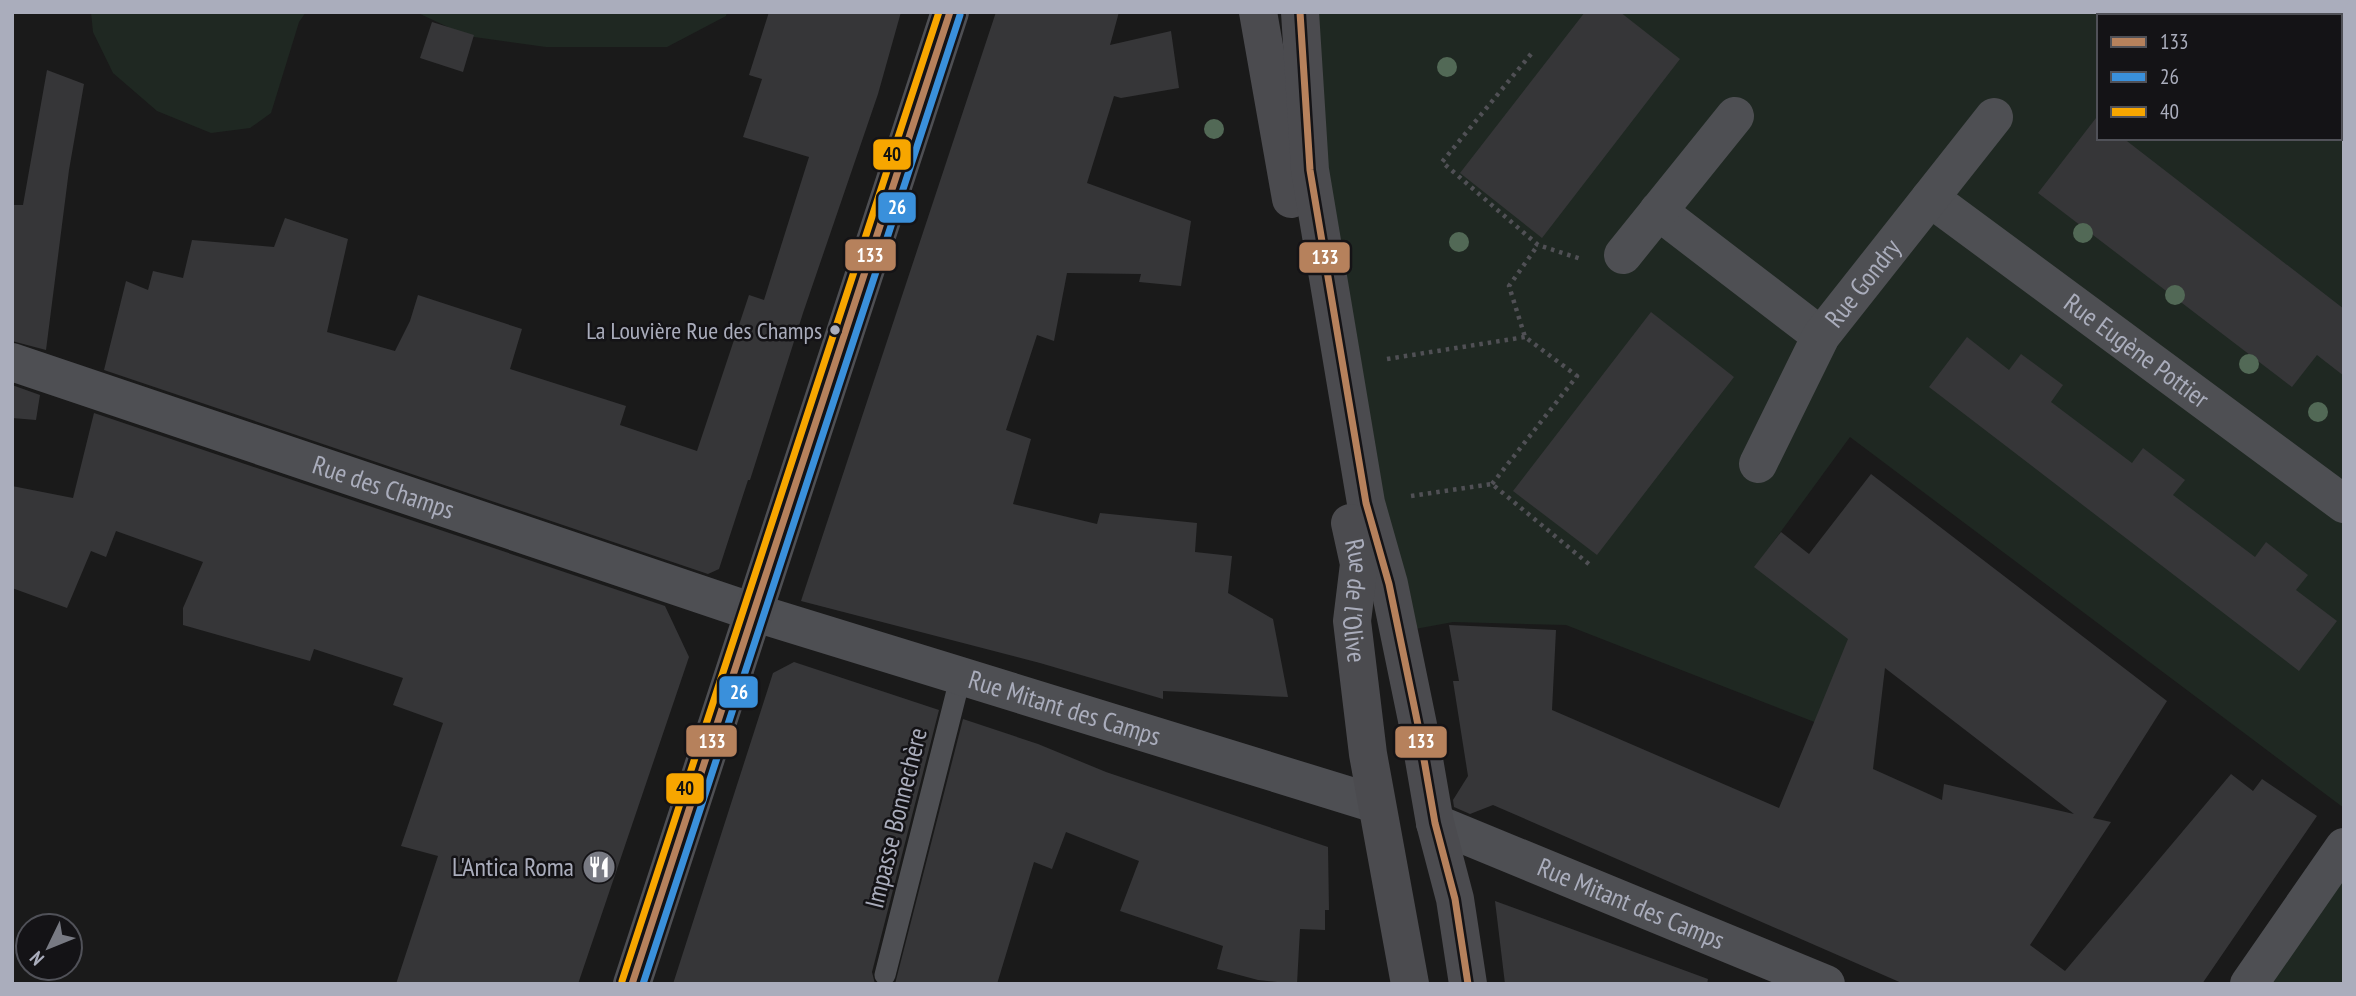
<svg xmlns="http://www.w3.org/2000/svg" width="2356" height="996" font-family="'PT Sans Narrow',sans-serif">
	<style>
		.green { fill: #1f2822; fill-rule: evenodd }
		.building { fill: #363638; fill-rule: evenodd }
		.lines { fill: none; stroke-linecap: round; stroke-linejoin: round }
		.path { stroke: #505055; stroke-width: 4.5; stroke-dasharray: 3.5 5; stroke-linecap: butt }
		.service { stroke: #4e4f53; stroke-width: 21 }
		.minor { stroke: #4e4f53; stroke-width: 38 }
		.tertiary { stroke: #4e4f53; stroke-width: 38 }
		.primary { stroke: #4b4b4f; stroke-width: 38 }
		.bus-1-casing { stroke: #141316; stroke-width: 12 }
		.bus-2-casing { stroke: #141316; stroke-width: 12 }
		.bus-3-casing { stroke: #141316; stroke-width: 12 }
		.bus-1 { stroke: #b6815c; stroke-width: 7 }
		.bus-2 { stroke: #3a90db; stroke-width: 7 }
		.bus-3 { stroke: #f7a600; stroke-width: 7 }
		.tree { fill: #526956 }
		.bus-dot { fill: #aaadbc; stroke: #141316; stroke-width: 2.5 }
		.labels { text-anchor: middle; stroke-width: 5; stroke-linejoin: round; paint-order: stroke }
		.bus-label { font-size: 24px; fill: #aaadbc; stroke: #141316; text-anchor: end }
		.street-label { font-size: 26px; fill: #aaadbc; stroke: #141316 }
		.poi-label { font-size: 26px; fill: #aaadbc; stroke: #141316; text-anchor: end }
		.line-badge { stroke: #141316; stroke-width: 2.5 }
		.badge-label { font-size: 19px; text-anchor: middle; font-weight: bold; fill: #fff }
		.pale-badge-label { font-size: 19px; text-anchor: middle; font-weight: bold; fill: #111 }
	</style>
	<rect width="100%" height="100%" fill="#1a1a1a"/>
	<path class="green" d="M 91,12 L 306,12 L 299,22 L 271,113 L 250,128 L 211,133 L 157,111 L 113,73 L 93,32 Z
		M 416,12 L 727,12 L 726,16 L 667,47 L 546,47 L 467,36 Z
		M 1301,12 L 2344,12 L 2344,808 L 1850,437 L 1758,563 L 1851,633 L 1817,723 L 1566,625 L 1453,622 L 1388,634 ZM 2099,16 L 2340,16 L 2340,138 L 2099,138 Z
		M 2344,846 L 2344,980 L 2342,984 L 2249,984 Z"/>
	<path class="building" d="M 769,12 L 901,12 L 878,94 L 803,313 L 750,480 L 748,480 L 719,569 L 708,574 L 104,370 L 126,281 L 148,290 L 153,271 L 183,278 L 192,240 L 274,247 L 285,218 L 348,239 L 327,332 L 395,351 L 410,321 L 418,295 L 522,329 L 510,369 L 626,406 L 620,425 L 697,451 L 749,295 L 764,300 L 809,157 L 743,137 L 762,79 L 749,75 Z
		M 996,12 L 1119,12 L 1110,45 L 1171,31 L 1179,88 L 1121,98 L 1114,96 L 1087,183 L 1191,221 L 1181,286 L 1139,282 L 1141,274 L 1067,273 L 1054,341 L 1037,335 L 1006,430 L 1031,439 L 1013,504 L 1097,524 L 1100,513 L 1197,523 L 1195,552 L 1232,556 L 1228,593 L 1273,619 L 1288,697 L 1163,691 L 1163,699 L 1040,663 L 801,601 Z
		M 1585,12 L 1620,12 L 1680,59 L 1542,238 L 1460,173 Z
		M 432,22 L 474,35 L 463,72 L 420,58 Z
		M 47,70 L 84,84 L 69,170 L 46,350 L 12,341 L 12,205 L 23,205 Z
		M 2096,118 L 2099,120 L 2099,138 L 2123,138 L 2344,309 L 2344,376 L 2317,355 L 2292,387 L 2038,193 Z
		M 1651,312 L 1734,377 L 1597,555 L 1513,491 Z
		M 1967,337 L 2009,370 L 2021,354 L 2063,385 L 2051,402 L 2132,463 L 2143,448 L 2185,480 L 2173,495 L 2255,557 L 2266,542 L 2308,575 L 2296,590 L 2337,621 L 2299,671 L 1929,387 Z
		M 12,385 L 40,395 L 36,420 L 12,418 Z
		M 94,413 L 665,606 L 689,657 L 578,984 L 396,984 L 438,856 L 401,846 L 443,723 L 393,705 L 403,678 L 314,649 L 310,661 L 183,625 L 183,608 L 203,562 L 116,531 L 106,557 L 91,551 L 67,608 L 12,588 L 12,486 L 73,498 Z
		M 1871,474 L 2167,701 L 2093,818 L 2111,822 L 2030,945 L 2065,971 L 2231,774 L 2253,791 L 2262,779 L 2317,816 L 2202,984 L 1904,984 L 1493,805 L 1470,814 L 1454,807 L 1453,800 L 1468,776 L 1453,681 L 1459,681 L 1449,625 L 1556,630 L 1552,710 L 1779,808 L 1848,639 L 1754,567 L 1781,532 L 1809,554 ZM 1885,668 L 2074,814 L 1944,784 L 1942,800 L 1873,769 Z
		M 794,662 L 939,710 L 872,972 L 875,984 L 673,984 L 773,673 Z
		M 963,719 L 1038,744 L 1106,772 L 1328,847 L 1329,910 L 1325,910 L 1325,930 L 1300,929 L 1297,984 L 1258,980 L 1217,969 L 1223,946 L 1120,911 L 1139,861 L 1066,832 L 1052,869 L 1034,862 L 997,984 L 895,984 Z
		M 1495,901 L 1708,979 L 1707,984 L 1505,984 Z"/>
	<g class="lines">
		<path class="path" d="M 1531,54 L 1442,162 L 1538,245 L 1581,259
			M 1387,359 L 1525,337
			M 1492,484 L 1577,376 L 1525,337 L 1509,286 L 1538,245
			M 1411,496 L 1492,484 L 1590,565"/>
		<path class="service" d="M 885,975 L 961,675"/>
		<g class="minor">
			<path id="s1" d="M 1930,198 L 2344,504"/>
			<path d="M 1658,211 L 1821,336"/>
			<path d="M 1623,255 L 1735,116"/>
			<path id="s2" d="M 12,362 L 753,612 L 1376,804"/>
			<path id="s3" d="M 1758,464 L 1821,336 L 1994,117"/>
			<path id="s4" d="M 1435,823 L 1826,984"/>
			<path d="M 2249,984 L 2344,847"/>
		</g>
		<path class="tertiary" d="M 632,984 L 950,12"/>
		<g class="primary">
			<path d="M 1258,12 L 1291,199"/>
			<path d="M 1300,12 L 1310,170 L 1366,503 L 1389,584 L 1418,725 L 1435,823 L 1455,899 L 1468,984"/>
			<path id="s5" d="M 1350,523 L 1359,564 L 1352,621 L 1368,754 L 1410,984"/>
		</g>
		<defs>
			<path id="bus-1" d="M 1300,12 L 1310,170 L 1366,503 L 1389,584 L 1418,725 L 1435,823 L 1455,899 L 1468,984
				M 632,984 L 950,12"/>
			<path id="bus-2" d="M 643,984 L 960,15"/>
			<path id="bus-3" d="M 622,981 L 939,12"/>
		</defs>
		<use href="#bus-1" class="bus-1-casing"/>
		<use href="#bus-2" class="bus-2-casing"/>
		<use href="#bus-3" class="bus-3-casing"/>
		<use href="#bus-1" class="bus-1"/>
		<use href="#bus-2" class="bus-2"/>
		<use href="#bus-3" class="bus-3"/>
	</g>
	<g class="tree">
		<circle cx="1447" cy="67" r="10"/>
		<circle cx="1214" cy="129" r="10"/>
		<circle cx="2083" cy="233" r="10"/>
		<circle cx="1459" cy="242" r="10"/>
		<circle cx="2175" cy="295" r="10"/>
		<circle cx="2249" cy="364" r="10"/>
		<circle cx="2318" cy="412" r="10"/>
	</g>
	<defs>
		<symbol id="restaurant-disc" viewBox="-11 -11 22 22"><circle r="9.5" fill="#787a83" stroke="#141316"/><path d="M-5-6h1v4h1v-4h1v4h1v-4h1v5L-1.5 .5V6h-2V.5L-5-1ZM5-6V6H3V1.5H1.5Q1.5-4 5-6Z" fill="#fff"/></symbol>
	</defs>
	<g fill-rule="evenodd">
		<use href="#restaurant-disc" x="580" y="848" width="38" height="38"/>
	</g>
	<circle class="bus-dot" cx="835" cy="330" r="6"/>
	<g class="labels">
		<g class="bus-label">
			<text x="822" y="339">La Louvière Rue des Champs</text>
		</g>
		<g class="street-label">
			<text dy="9" stroke="none"><textPath href="#s3" startOffset="210">Rue Gondry</textPath></text>
			<text dy="9" stroke="none"><textPath href="#s1" startOffset="257">Rue Eugène Pottier</textPath></text>
			<text dy="9" stroke="none"><textPath href="#s2" startOffset="392">Rue des Champs</textPath></text>
			<text dy="9" stroke="none"><textPath href="#s5" startOffset="79">Rue de l'Olive</textPath></text>
			<text dy="9" stroke="none"><textPath href="#s2" startOffset="1108">Rue Mitant des Camps</textPath></text>
			<text transform="translate(896 818) rotate(-76)" y="9">Impasse Bonnechère</text>
			<text dy="9" stroke="none"><textPath href="#s4" startOffset="212">Rue Mitant des Camps</textPath></text>
		</g>
		<g class="poi-label">
			<text x="574" y="876">L'Antica Roma</text>
		</g>
	</g>
	<g class="line-badge">
		<rect x="872" y="138" width="40" height="33" rx="7" fill="#f7a600"/>
		<rect x="877" y="191" width="40" height="33" rx="7" fill="#3a90db"/>
		<rect x="844" y="238" width="53" height="34" rx="7" fill="#b6815c"/>
		<rect x="1298" y="241" width="53" height="33" rx="7" fill="#b6815c"/>
		<rect x="718" y="675" width="41" height="34" rx="7" fill="#3a90db"/>
		<rect x="685" y="724" width="53" height="34" rx="7" fill="#b6815c"/>
		<rect x="1394" y="725" width="54" height="34" rx="7" fill="#b6815c"/>
		<rect x="665" y="772" width="40" height="33" rx="7" fill="#f7a600"/>
	</g>
	<g class="badge-label">
		<text x="897" y="214">26</text>
		<text x="870" y="262">133</text>
		<text x="1325" y="264">133</text>
		<text x="739" y="699">26</text>
		<text x="712" y="748">133</text>
		<text x="1421" y="748">133</text>
	</g>
	<g class="pale-badge-label">
		<text x="892" y="161">40</text>
		<text x="685" y="795">40</text>
	</g>
	<rect width="2356" height="996" fill="none" stroke="#aaadbc" stroke-width="28"/>
	<rect x="2097" y="14" width="245" height="126" fill="#141316" stroke="#505158" stroke-width="2"/>
	<rect x="2111" y="37" width="35" height="10" fill="#b6815c" stroke="#505158" stroke-width="2"/>
	<text x="2160" y="49" font-size="21" fill="#aaadbc">133</text>
	<rect x="2111" y="72" width="35" height="10" fill="#3a90db" stroke="#505158" stroke-width="2"/>
	<text x="2160" y="84" font-size="21" fill="#aaadbc">26</text>
	<rect x="2111" y="107" width="35" height="10" fill="#f7a600" stroke="#505158" stroke-width="2"/>
	<text x="2160" y="119" font-size="21" fill="#aaadbc">40</text>
	<g transform="translate(49 947) rotate(227)"><circle r="33" fill="#141316" stroke="#505158" stroke-width="2"/>
	<path d="M0-5L12 26L0 18L-12 26Z" fill="#787a83"/>
	<text y="-10" font-size="19" font-weight="bold" text-anchor="middle" fill="#aaadbc">N</text>
	</g>
</svg>
